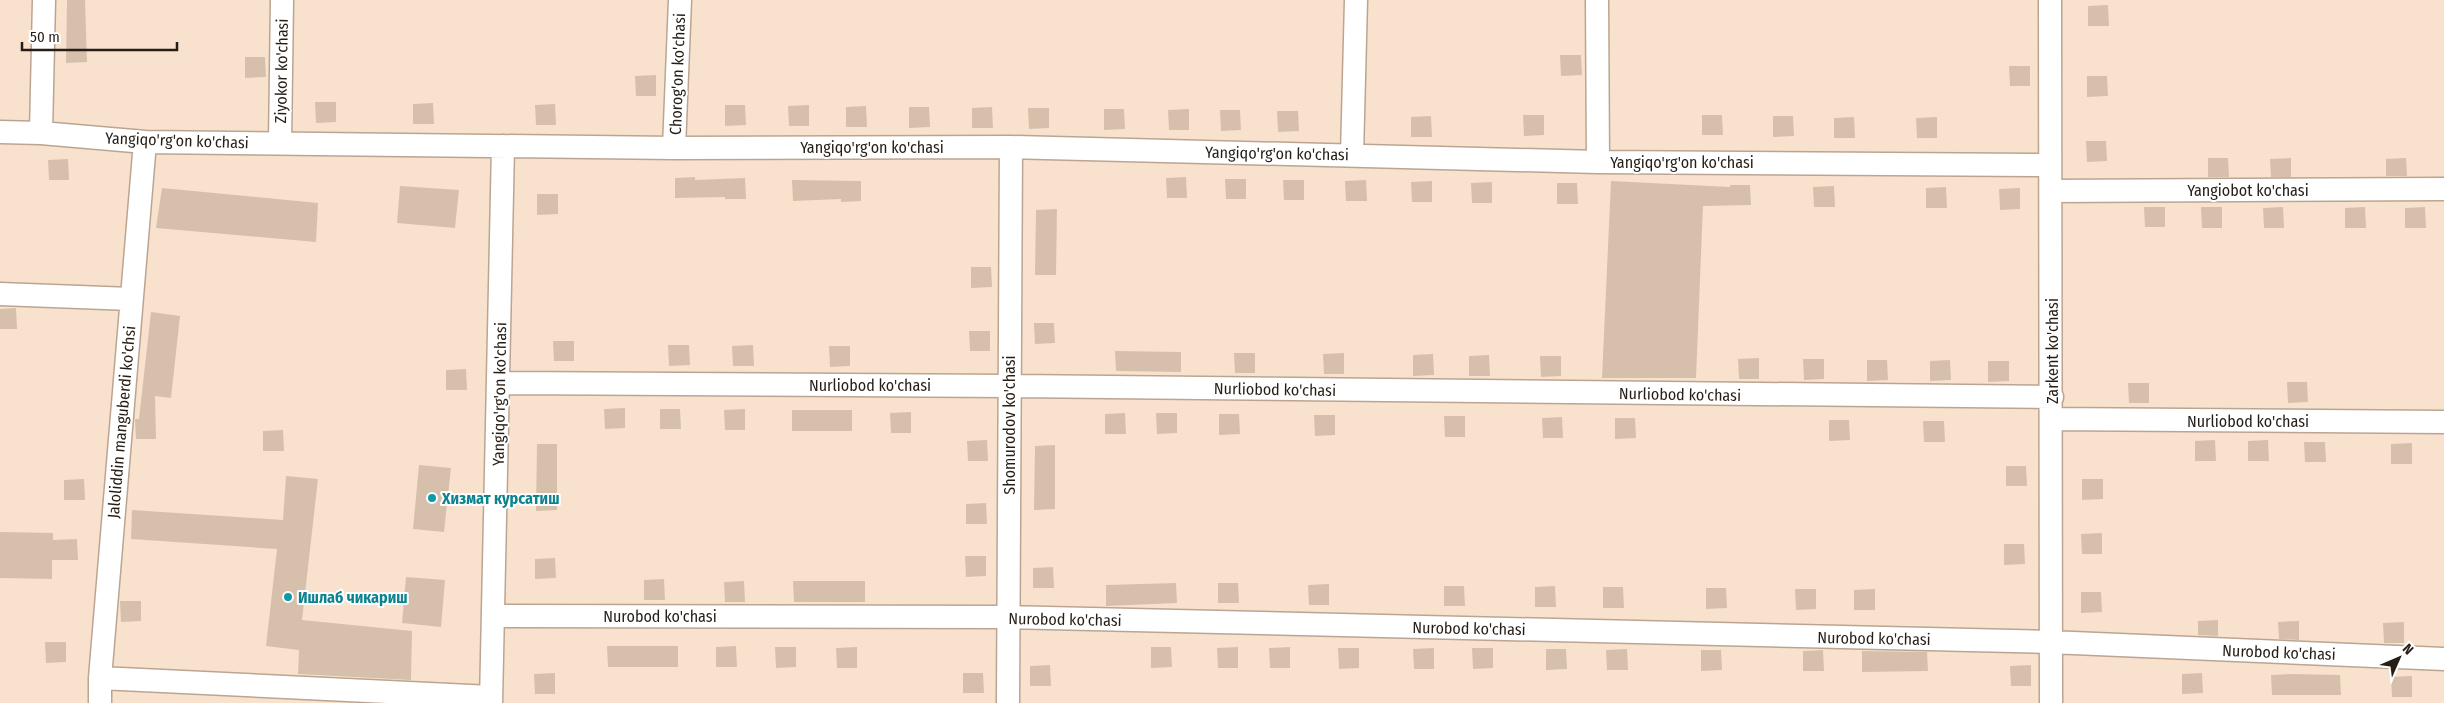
<svg xmlns="http://www.w3.org/2000/svg" width="2444" height="703" font-family="'Fira Sans Condensed',sans-serif">
	<style>
		.building { fill: #d6c0ac }
		.lines { fill: none; stroke-linecap: round; stroke-linejoin: round }
		.minor-casing { stroke: #bba592; stroke-width: 25 }
		.minor { stroke: #fff; stroke-width: 22 }
		.culture-dot { fill: #0f9aa8; stroke: #fff; stroke-width: 2 }
		.labels { text-anchor: middle; stroke-width: 4; stroke-linejoin: round; paint-order: stroke }
		.street-label { font-size: 16px; fill: #261e16; stroke: #fff }
		.culture-label { font-size: 16px; font-weight: bold; fill: #0d838f; stroke: #fff; text-anchor: start }
	</style>
	<rect width="100%" height="100%" fill="#f8e2cd"/>
	<path class="building" d="M 67,0 L 85,0 L 87,62 L 66,63 Z
		M 2108,5 L 2109,26 L 2088,26 L 2088,6 Z
		M 1560,55 L 1581,55 L 1582,75 L 1561,76 Z
		M 245,57 L 265,57 L 266,77 L 245,78 Z
		M 2009,66 L 2030,66 L 2030,86 L 2010,86 Z
		M 656,75 L 656,96 L 636,96 L 635,76 Z
		M 2087,76 L 2107,76 L 2108,96 L 2087,97 Z
		M 315,102 L 336,102 L 336,122 L 316,123 Z
		M 433,103 L 434,124 L 413,124 L 413,104 Z
		M 555,104 L 556,125 L 536,125 L 535,105 Z
		M 725,105 L 745,105 L 746,125 L 725,126 Z
		M 809,105 L 809,126 L 789,126 L 788,106 Z
		M 866,106 L 867,127 L 846,127 L 846,107 Z
		M 909,107 L 929,107 L 930,127 L 909,128 Z
		M 992,107 L 993,128 L 972,128 L 972,108 Z
		M 1028,108 L 1049,108 L 1049,128 L 1029,129 Z
		M 1104,109 L 1124,109 L 1125,129 L 1104,130 Z
		M 1189,109 L 1189,130 L 1169,130 L 1168,110 Z
		M 1220,110 L 1240,110 L 1241,130 L 1221,131 Z
		M 1277,111 L 1298,111 L 1299,131 L 1278,132 Z
		M 1523,115 L 1544,115 L 1544,135 L 1524,136 Z
		M 1702,115 L 1722,115 L 1723,135 L 1702,135 Z
		M 1431,116 L 1432,137 L 1411,137 L 1411,117 Z
		M 1773,116 L 1793,116 L 1794,136 L 1773,137 Z
		M 1854,117 L 1855,138 L 1834,138 L 1834,118 Z
		M 1937,117 L 1937,138 L 1917,138 L 1916,118 Z
		M 2086,141 L 2106,141 L 2107,161 L 2087,162 Z
		M 2208,158 L 2228,158 L 2229,177 L 2208,177 Z
		M 2291,158 L 2291,177 L 2271,177 L 2270,159 Z
		M 2406,158 L 2407,176 L 2386,176 L 2386,159 Z
		M 68,159 L 69,180 L 49,180 L 48,160 Z
		M 695,177 L 695,180 L 745,178 L 746,199 L 725,199 L 725,197 L 675,198 L 675,178 Z
		M 1186,177 L 1187,198 L 1167,198 L 1166,178 Z
		M 1225,179 L 1246,179 L 1246,199 L 1226,199 Z
		M 792,180 L 861,181 L 861,201 L 841,202 L 841,199 L 793,201 Z
		M 1283,180 L 1304,180 L 1304,200 L 1284,200 Z
		M 1366,180 L 1367,201 L 1346,201 L 1345,181 Z
		M 1432,181 L 1432,202 L 1412,202 L 1411,182 Z
		M 1611,181 L 1730,187 L 1730,185 L 1750,185 L 1751,205 L 1703,206 L 1696,378 L 1602,378 Z
		M 1492,182 L 1492,203 L 1472,203 L 1471,183 Z
		M 1557,183 L 1577,183 L 1578,204 L 1557,204 Z
		M 400,186 L 459,190 L 455,228 L 397,223 Z
		M 1834,186 L 1835,207 L 1814,207 L 1813,187 Z
		M 1946,187 L 1947,208 L 1926,208 L 1926,188 Z
		M 162,188 L 318,203 L 316,242 L 156,228 Z
		M 2020,188 L 2020,209 L 2000,210 L 1999,189 Z
		M 537,194 L 558,194 L 558,214 L 537,215 Z
		M 2144,207 L 2165,207 L 2165,227 L 2145,227 Z
		M 2201,207 L 2222,207 L 2222,228 L 2202,228 Z
		M 2283,207 L 2284,228 L 2264,228 L 2263,208 Z
		M 2365,207 L 2366,228 L 2345,228 L 2345,208 Z
		M 2425,207 L 2426,228 L 2405,228 L 2405,208 Z
		M 1057,209 L 1056,275 L 1035,275 L 1036,210 Z
		M 971,267 L 991,267 L 992,287 L 971,288 Z
		M 16,308 L 17,329 L 0,329 L 0,309 Z
		M 151,312 L 180,316 L 171,398 L 155,396 L 156,439 L 136,439 L 135,419 L 139,419 Z
		M 1034,323 L 1054,323 L 1055,343 L 1035,344 Z
		M 969,331 L 990,331 L 990,351 L 970,351 Z
		M 553,341 L 574,341 L 574,361 L 554,361 Z
		M 668,345 L 689,345 L 690,365 L 669,366 Z
		M 753,345 L 754,366 L 733,366 L 732,346 Z
		M 829,346 L 850,346 L 850,366 L 830,367 Z
		M 1115,351 L 1181,352 L 1181,372 L 1116,371 Z
		M 1234,353 L 1255,353 L 1255,373 L 1235,373 Z
		M 1344,353 L 1344,374 L 1324,374 L 1323,354 Z
		M 1433,354 L 1434,375 L 1413,376 L 1413,355 Z
		M 1489,355 L 1490,376 L 1469,376 L 1469,356 Z
		M 1540,356 L 1561,356 L 1561,376 L 1541,377 Z
		M 1759,358 L 1759,379 L 1739,379 L 1738,359 Z
		M 1803,359 L 1824,359 L 1824,379 L 1804,380 Z
		M 1867,360 L 1887,360 L 1888,380 L 1867,381 Z
		M 1950,360 L 1951,380 L 1930,381 L 1930,361 Z
		M 1988,361 L 2009,361 L 2009,381 L 1988,382 Z
		M 466,369 L 467,390 L 446,390 L 446,370 Z
		M 2287,382 L 2307,382 L 2308,402 L 2288,403 Z
		M 2128,383 L 2149,383 L 2149,403 L 2129,403 Z
		M 625,408 L 625,428 L 605,429 L 604,409 Z
		M 660,409 L 680,409 L 681,429 L 660,429 Z
		M 745,409 L 745,430 L 725,430 L 724,410 Z
		M 792,410 L 852,410 L 852,431 L 792,431 Z
		M 911,412 L 911,433 L 891,433 L 890,413 Z
		M 1125,413 L 1126,434 L 1105,434 L 1105,414 Z
		M 1156,413 L 1177,413 L 1177,433 L 1157,434 Z
		M 1219,414 L 1239,414 L 1240,434 L 1219,435 Z
		M 1314,415 L 1335,415 L 1335,435 L 1315,436 Z
		M 1444,416 L 1465,416 L 1465,437 L 1445,437 Z
		M 1562,417 L 1563,438 L 1543,438 L 1542,418 Z
		M 1615,418 L 1635,418 L 1636,438 L 1615,439 Z
		M 1829,420 L 1849,420 L 1850,440 L 1829,441 Z
		M 1923,421 L 1944,421 L 1945,442 L 1924,442 Z
		M 283,430 L 284,451 L 263,451 L 263,431 Z
		M 987,440 L 988,461 L 968,461 L 967,441 Z
		M 2215,440 L 2216,461 L 2195,461 L 2195,441 Z
		M 2268,440 L 2269,461 L 2248,461 L 2248,441 Z
		M 2304,442 L 2325,442 L 2326,462 L 2305,462 Z
		M 2412,443 L 2412,464 L 2391,464 L 2391,444 Z
		M 537,444 L 557,444 L 557,510 L 536,511 Z
		M 1055,445 L 1055,509 L 1034,510 L 1035,446 Z
		M 419,465 L 451,468 L 444,532 L 413,529 Z
		M 2006,466 L 2026,466 L 2027,486 L 2006,486 Z
		M 286,476 L 318,479 L 302,620 L 412,631 L 411,680 L 298,674 L 299,650 L 266,646 L 277,549 L 131,539 L 132,510 L 283,520 Z
		M 84,479 L 85,500 L 64,500 L 64,480 Z
		M 2082,479 L 2103,479 L 2103,499 L 2082,500 Z
		M 986,503 L 987,524 L 966,524 L 966,504 Z
		M 0,532 L 53,533 L 53,540 L 77,539 L 78,560 L 52,560 L 52,579 L 0,578 Z
		M 2102,533 L 2102,554 L 2082,554 L 2081,534 Z
		M 2004,544 L 2024,544 L 2025,564 L 2004,565 Z
		M 965,556 L 986,556 L 986,576 L 966,577 Z
		M 555,558 L 556,578 L 535,579 L 535,559 Z
		M 1053,567 L 1054,588 L 1033,588 L 1033,568 Z
		M 406,577 L 445,580 L 441,627 L 402,623 Z
		M 664,579 L 665,600 L 644,600 L 644,580 Z
		M 744,581 L 745,602 L 725,602 L 724,582 Z
		M 793,581 L 865,581 L 865,602 L 794,602 Z
		M 1176,583 L 1177,603 L 1106,606 L 1106,585 Z
		M 1218,583 L 1238,583 L 1239,603 L 1218,603 Z
		M 1329,584 L 1329,605 L 1309,605 L 1308,585 Z
		M 1444,586 L 1464,586 L 1465,606 L 1444,606 Z
		M 1555,586 L 1556,607 L 1535,607 L 1535,587 Z
		M 1603,587 L 1623,587 L 1624,608 L 1603,608 Z
		M 1706,588 L 1726,588 L 1727,608 L 1706,609 Z
		M 1795,589 L 1816,589 L 1816,609 L 1796,610 Z
		M 1875,589 L 1875,610 L 1854,610 L 1854,590 Z
		M 2081,592 L 2101,592 L 2102,612 L 2081,613 Z
		M 120,601 L 141,601 L 141,621 L 121,622 Z
		M 2218,620 L 2218,636 L 2198,635 L 2198,621 Z
		M 2299,621 L 2299,640 L 2279,639 L 2278,622 Z
		M 2404,622 L 2404,643 L 2384,643 L 2383,623 Z
		M 45,642 L 66,642 L 66,662 L 46,663 Z
		M 607,646 L 678,646 L 678,667 L 608,667 Z
		M 736,646 L 737,667 L 716,667 L 716,647 Z
		M 775,647 L 796,647 L 796,667 L 776,668 Z
		M 857,647 L 857,668 L 837,668 L 836,648 Z
		M 1151,647 L 1171,647 L 1172,667 L 1151,668 Z
		M 1238,647 L 1238,668 L 1218,668 L 1217,648 Z
		M 1290,647 L 1290,668 L 1270,668 L 1269,648 Z
		M 1338,648 L 1359,648 L 1359,668 L 1339,669 Z
		M 1434,648 L 1434,669 L 1414,669 L 1413,649 Z
		M 1472,648 L 1493,648 L 1493,668 L 1473,669 Z
		M 1546,649 L 1566,649 L 1567,669 L 1546,670 Z
		M 1627,649 L 1628,670 L 1607,670 L 1606,650 Z
		M 1701,650 L 1721,650 L 1722,670 L 1701,671 Z
		M 1823,650 L 1824,671 L 1803,671 L 1803,651 Z
		M 1862,651 L 1927,652 L 1928,671 L 1862,672 Z
		M 1050,665 L 1051,686 L 1030,686 L 1030,666 Z
		M 2031,665 L 2031,686 L 2011,686 L 2010,666 Z
		M 555,673 L 555,694 L 535,694 L 534,674 Z
		M 963,673 L 983,673 L 984,693 L 963,693 Z
		M 2202,673 L 2203,693 L 2182,694 L 2182,674 Z
		M 2292,674 L 2340,675 L 2341,695 L 2272,695 L 2271,675 Z
		M 2412,676 L 2412,697 L 2392,697 L 2391,677 Z"/>
	<g class="lines">
		<defs>
			<path id="minor" d="M 1597,0 L 1598,162
				M 2050,0 L 2051,703
				M 0,132 L 41,133 L 145,142 L 674,148 L 1011,147 L 1598,162 L 2050,165
				M 41,133 L 44,0
				M 280,143 L 282,0
				M 674,148 L 680,0
				M 1352,155 L 1356,0
				M 2051,191 L 2444,189
				M 0,294 L 131,299
				M 499,383 L 1009,386 L 2052,397
				M 2052,419 L 2444,422
				M 495,616 L 1009,617 L 2050,642 L 2444,659
				M 100,678 L 491,697
				M 100,703 L 100,678 L 145,142
				M 491,703 L 503,146
				M 1008,703 L 1011,147"/>
		</defs>
		<use href="#minor" class="minor-casing"/>
		<use href="#minor" class="minor"/>
	</g>
	<g class="culture-dot">
		<circle cx="432" cy="498" r="5"/>
		<circle cx="288" cy="597" r="5"/>
	</g>
	<g class="labels">
		<g class="street-label">
			<text transform="translate(281 71) rotate(-89)" y="6">Ziyokor ko'chasi</text>
			<text transform="translate(677 74) rotate(-88)" y="6">Chorog'on ko'chasi</text>
			<text transform="translate(177 140) rotate(2)" y="6">Yangiqo'rg'on ko'chasi</text>
			<text x="872" y="153">Yangiqo'rg'on ko'chasi</text>
			<text transform="translate(1277 153) rotate(1)" y="6">Yangiqo'rg'on ko'chasi</text>
			<text x="1682" y="168">Yangiqo'rg'on ko'chasi</text>
			<text x="2248" y="196">Yangiobot ko'chasi</text>
			<text transform="translate(2052 351) rotate(-90)" y="6">Zarkent ko'chasi</text>
			<text x="870" y="391">Nurliobod ko'chasi</text>
			<text transform="translate(1275 389) rotate(1)" y="6">Nurliobod ko'chasi</text>
			<text transform="translate(499 394) rotate(-89)" y="6">Yangiqo'rg'on ko'chasi</text>
			<text transform="translate(1680 394) rotate(1)" y="6">Nurliobod ko'chasi</text>
			<text x="2248" y="427">Nurliobod ko'chasi</text>
			<text transform="translate(121 422) rotate(-85)" y="6">Jaloliddin manguberdi ko'chsi</text>
			<text transform="translate(1009 425) rotate(-90)" y="6">Shomurodov ko'chasi</text>
			<text x="660" y="622">Nurobod ko'chasi</text>
			<text transform="translate(1065 619) rotate(1)" y="6">Nurobod ko'chasi</text>
			<text transform="translate(1469 628) rotate(1)" y="6">Nurobod ko'chasi</text>
			<text transform="translate(1874 638) rotate(1)" y="6">Nurobod ko'chasi</text>
			<text transform="translate(2279 652) rotate(2)" y="6">Nurobod ko'chasi</text>
		</g>
		<g class="culture-label">
			<text x="442" y="504">Хизмат курсатиш</text>
			<text x="298" y="603">Ишлаб чикариш</text>
		</g>
	</g>
	<g transform="translate(2399 658) rotate(45)" stroke="#ffffff" stroke-width="4" paint-order="stroke">
	<path d="M0-4L9 19L0 12L-9 19Z" fill="#261e16"/>
	<text y="-8" font-size="14" font-weight="bold" text-anchor="middle" fill="#261e16">N</text>
	</g>
	<path d="M22 42v8h155v-8" fill="none" stroke="#261e16" stroke-width="2.5"/>
	<text x="30" y="42" font-size="15" fill="#261e16" stroke="#ffffff" stroke-width="4" paint-order="stroke">50 m</text>
</svg>
